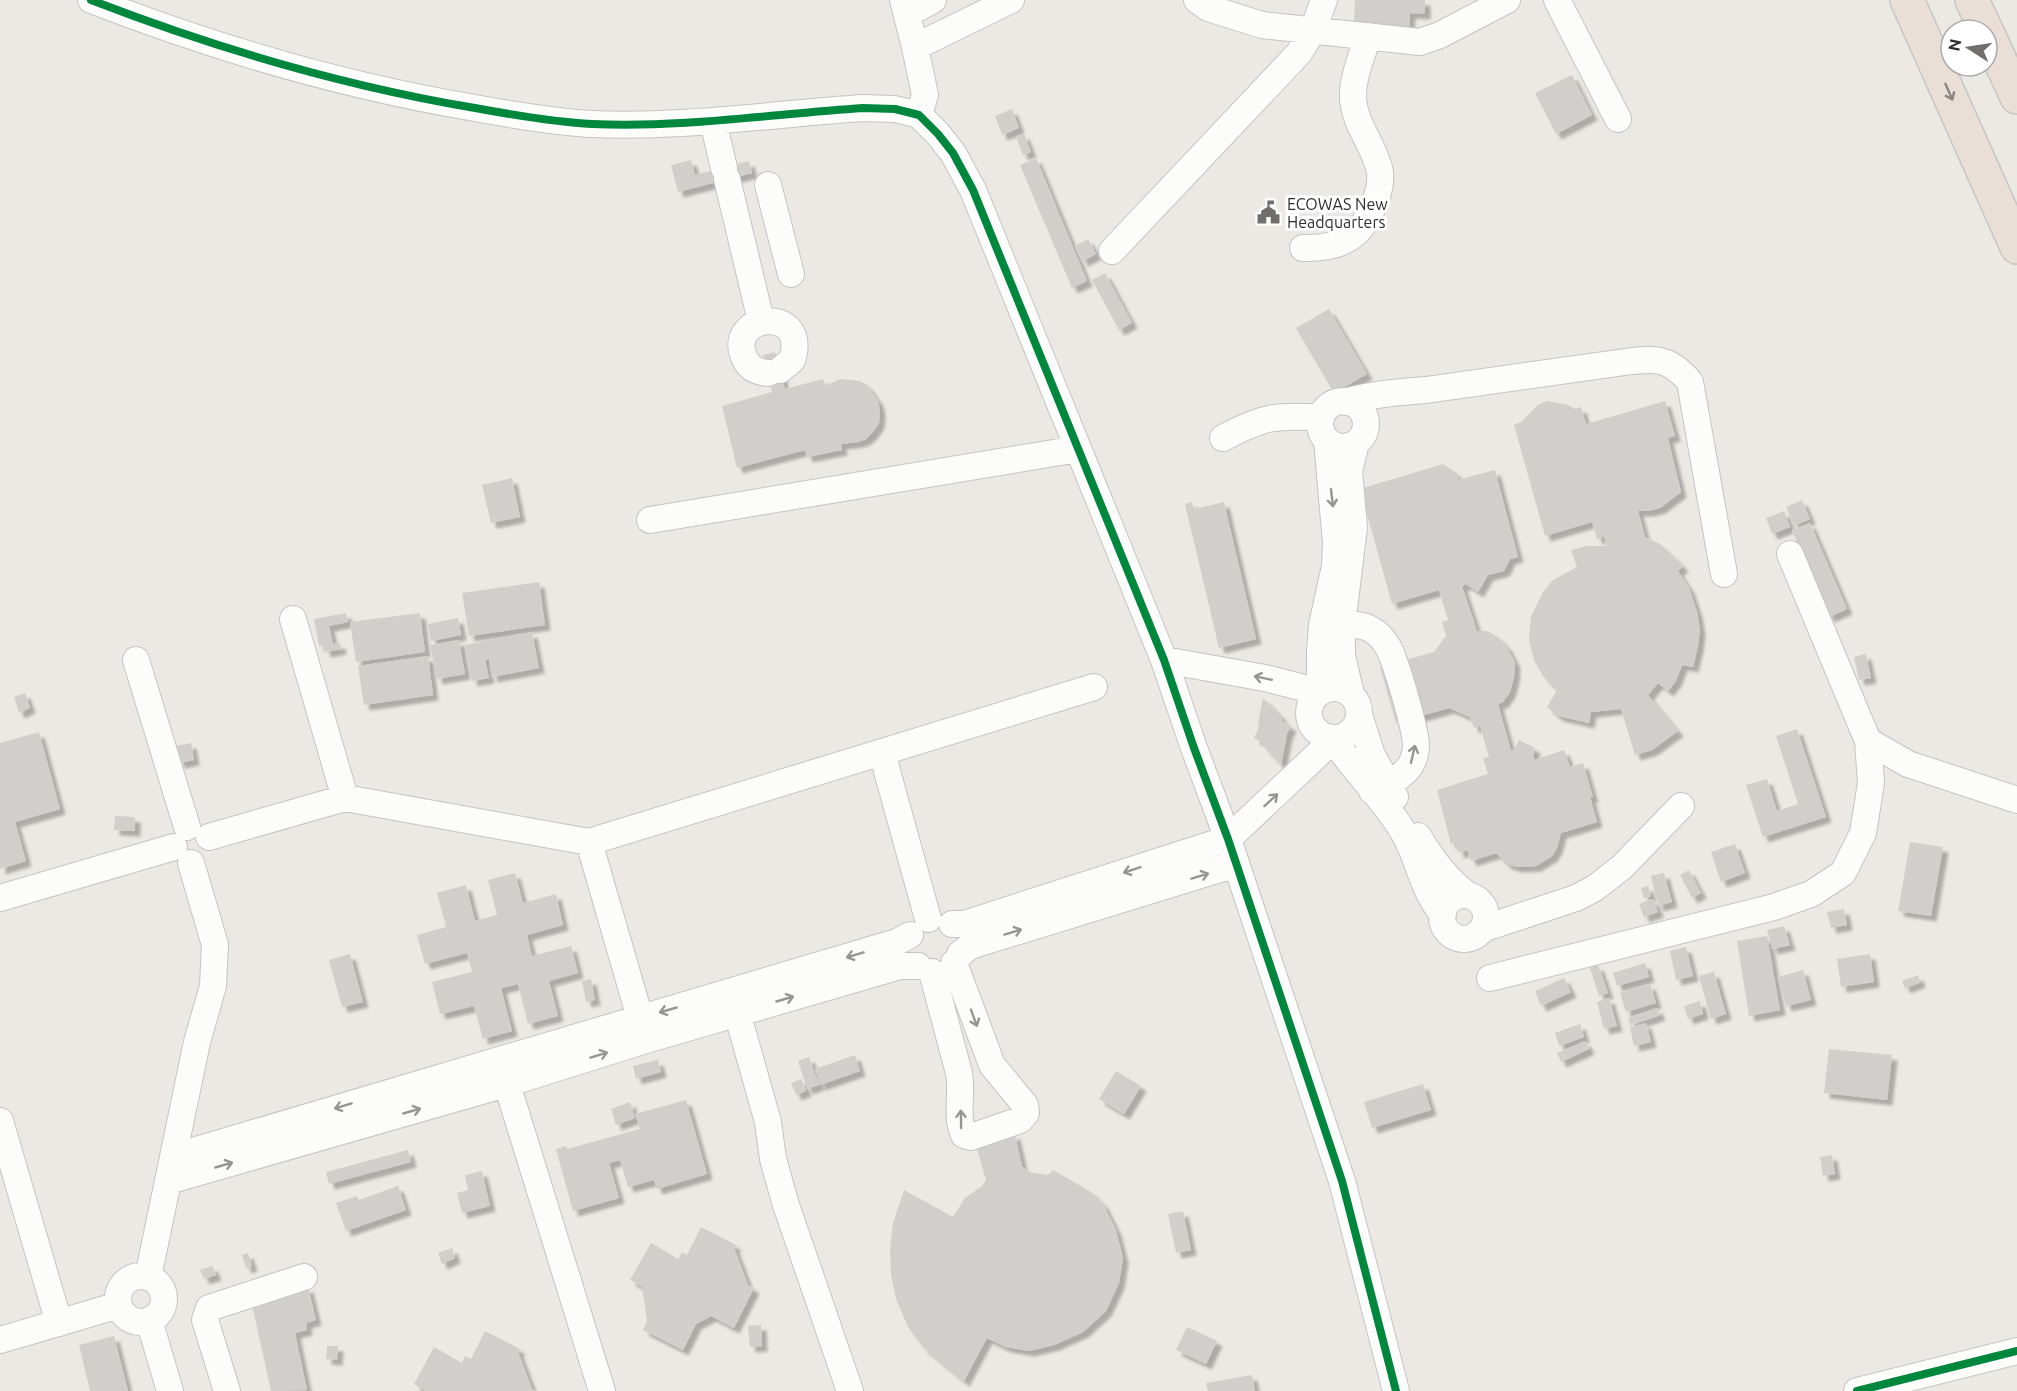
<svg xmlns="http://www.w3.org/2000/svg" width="2017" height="1391" font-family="Ubuntu,sans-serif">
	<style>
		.building { fill: #d1cecb; filter: url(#shadow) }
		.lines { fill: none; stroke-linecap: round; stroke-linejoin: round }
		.minor-casing { stroke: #c5c4c5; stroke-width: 28 }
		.highway-casing { stroke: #c6c5c4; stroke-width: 36 }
		.minor { stroke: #fcfcfb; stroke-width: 26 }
		.highway { stroke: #eadfd6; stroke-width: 33 }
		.cycleway-casing { stroke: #fff; stroke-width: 11 }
		.cycleway { stroke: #00873e; stroke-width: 8 }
		.oneway { stroke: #8c8682 }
		.oneway2 { stroke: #959594 }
		.labels { text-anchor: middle; stroke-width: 6; stroke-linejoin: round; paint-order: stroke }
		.poi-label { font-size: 16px; fill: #2e2e2e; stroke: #fff; text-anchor: start }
	</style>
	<defs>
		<filter id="shadow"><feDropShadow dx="5.5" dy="5.5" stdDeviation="1.5" flood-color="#0004"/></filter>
	</defs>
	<rect width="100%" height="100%" fill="#ece8e4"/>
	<path class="building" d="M 1355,0 L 1425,0 L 1425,14 L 1410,13 L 1409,27 L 1354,21 Z
		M 1572,75 L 1592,115 L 1556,134 L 1535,93 Z
		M 1012,109 L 1019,128 L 1002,135 L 995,116 Z
		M 1024,134 L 1031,152 L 1023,155 L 1016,137 Z
		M 1036,158 L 1087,281 L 1072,288 L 1020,165 Z
		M 691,160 L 695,175 L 749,161 L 752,173 L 678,192 L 671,165 Z
		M 1088,239 L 1096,254 L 1083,261 L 1075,246 Z
		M 1105,273 L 1132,323 L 1119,330 L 1092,280 Z
		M 1329,309 L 1367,374 L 1334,393 L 1296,328 Z
		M 775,352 L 785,389 L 823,379 L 825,386 L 840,379 L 860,381 L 867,385 L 878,401 L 880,411 L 879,423 L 873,432 L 866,439 L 858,442 L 841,444 L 842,450 L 807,457 L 805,450 L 737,468 L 722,406 L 772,392 L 763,355 Z
		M 1547,401 L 1568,405 L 1575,409 L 1581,407 L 1586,424 L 1665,401 L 1675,436 L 1668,438 L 1681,492 L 1660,508 L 1648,511 L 1638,511 L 1645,537 L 1660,544 L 1683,566 L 1678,571 L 1689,588 L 1697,612 L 1700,630 L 1698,646 L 1693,667 L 1682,665 L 1676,681 L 1668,691 L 1658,683 L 1648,695 L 1678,731 L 1652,750 L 1635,755 L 1621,709 L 1591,712 L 1589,723 L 1558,716 L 1547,707 L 1557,690 L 1543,676 L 1534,660 L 1529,640 L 1531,617 L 1543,592 L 1553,580 L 1577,567 L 1571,550 L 1587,546 L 1607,546 L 1604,536 L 1597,539 L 1592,522 L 1545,536 L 1514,425 L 1521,422 L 1538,405 Z
		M 1443,464 L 1459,475 L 1457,480 L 1495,470 L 1518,557 L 1510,559 L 1504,571 L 1488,575 L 1478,592 L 1466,584 L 1462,586 L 1477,631 L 1487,631 L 1498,637 L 1507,647 L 1515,663 L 1514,677 L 1510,692 L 1503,702 L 1498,704 L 1511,751 L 1514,750 L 1519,740 L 1535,748 L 1533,755 L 1534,760 L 1564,750 L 1570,767 L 1583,763 L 1593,797 L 1590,797 L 1597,822 L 1561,833 L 1557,848 L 1552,856 L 1536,866 L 1517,867 L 1507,864 L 1496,853 L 1471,861 L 1467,850 L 1459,853 L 1456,842 L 1451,844 L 1437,790 L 1488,774 L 1483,758 L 1489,757 L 1480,726 L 1474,728 L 1470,717 L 1449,708 L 1396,723 L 1380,667 L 1434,652 L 1446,636 L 1442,622 L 1448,620 L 1439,590 L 1392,604 L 1360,489 Z
		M 512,478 L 520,517 L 491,523 L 482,485 Z
		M 1802,500 L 1810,519 L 1794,526 L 1786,507 Z
		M 1192,502 L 1194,509 L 1224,502 L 1256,639 L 1219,648 L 1185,504 Z
		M 1784,511 L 1790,527 L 1772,534 L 1766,518 Z
		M 1810,523 L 1847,609 L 1829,617 L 1792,530 Z
		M 539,582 L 545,625 L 469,636 L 462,593 Z
		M 346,613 L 348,622 L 329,626 L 333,644 L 340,643 L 341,649 L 325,652 L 324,645 L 319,646 L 314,619 Z
		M 420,613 L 425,652 L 356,662 L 350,622 Z
		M 458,618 L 461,635 L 431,641 L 428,624 Z
		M 532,632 L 539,668 L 492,677 L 489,659 L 485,660 L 489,678 L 472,681 L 465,645 Z
		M 459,640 L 465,674 L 437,679 L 430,645 Z
		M 1866,654 L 1871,678 L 1859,680 L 1854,657 Z
		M 428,656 L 433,695 L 364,705 L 358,666 Z
		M 25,693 L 30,708 L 19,713 L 14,697 Z
		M 1263,698 L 1281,716 L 1282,721 L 1291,726 L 1287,734 L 1281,765 L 1264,747 L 1262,742 L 1254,738 L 1259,727 L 1258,723 Z
		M 1797,729 L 1826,817 L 1763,837 L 1746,785 L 1767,779 L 1777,811 L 1798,804 L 1776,736 Z
		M 39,732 L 60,809 L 15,822 L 26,861 L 0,869 L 0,743 Z
		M 191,743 L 194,760 L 179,763 L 176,746 Z
		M 115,816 L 135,817 L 135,831 L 114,830 Z
		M 1910,842 L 1943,847 L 1931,916 L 1898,911 Z
		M 1735,844 L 1745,873 L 1721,882 L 1711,852 Z
		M 1689,870 L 1701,893 L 1692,898 L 1680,875 Z
		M 515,873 L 523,903 L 556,894 L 563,925 L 527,935 L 532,956 L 571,946 L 578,973 L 549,981 L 558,1016 L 528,1024 L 518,984 L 501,988 L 512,1031 L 483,1039 L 474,1006 L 440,1014 L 432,982 L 472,972 L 467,953 L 425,964 L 417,935 L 446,927 L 437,893 L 466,885 L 475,921 L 497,915 L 488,880 Z
		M 1664,873 L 1672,902 L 1658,906 L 1651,876 Z
		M 1648,886 L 1651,896 L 1644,898 L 1641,888 Z
		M 1653,899 L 1658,912 L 1644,917 L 1639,904 Z
		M 1844,909 L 1847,925 L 1831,928 L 1827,912 Z
		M 1784,926 L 1790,945 L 1772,949 L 1767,930 Z
		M 1767,936 L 1780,1010 L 1749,1016 L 1737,941 Z
		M 1686,947 L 1693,976 L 1676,980 L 1670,951 Z
		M 350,954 L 363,1002 L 342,1007 L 329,960 Z
		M 1870,954 L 1874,982 L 1841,987 L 1837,959 Z
		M 1645,963 L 1649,977 L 1617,986 L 1613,973 Z
		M 1598,965 L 1608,993 L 1599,996 L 1590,968 Z
		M 1803,970 L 1811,1000 L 1786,1006 L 1778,977 Z
		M 1714,972 L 1726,1014 L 1711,1019 L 1699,976 Z
		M 1918,975 L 1920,982 L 1905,988 L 1902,981 Z
		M 1564,978 L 1571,992 L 1541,1006 L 1535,991 Z
		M 591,979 L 595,1000 L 586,1002 L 582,981 Z
		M 1650,984 L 1656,1003 L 1626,1012 L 1620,993 Z
		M 1609,998 L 1617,1026 L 1604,1029 L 1597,1002 Z
		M 1700,1001 L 1703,1014 L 1688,1019 L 1684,1006 Z
		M 1657,1008 L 1660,1015 L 1630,1025 L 1628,1018 Z
		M 1646,1023 L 1651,1042 L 1634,1046 L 1630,1027 Z
		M 1580,1024 L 1584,1037 L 1559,1046 L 1555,1033 Z
		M 1585,1041 L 1589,1049 L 1561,1062 L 1557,1053 Z
		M 1829,1049 L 1892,1055 L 1887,1100 L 1824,1093 Z
		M 855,1055 L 860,1071 L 820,1085 L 815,1069 Z
		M 809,1057 L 819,1085 L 807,1089 L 798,1061 Z
		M 658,1060 L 661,1072 L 636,1079 L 633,1066 Z
		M 1116,1071 L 1141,1086 L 1124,1114 L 1099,1099 Z
		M 801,1079 L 806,1091 L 796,1095 L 791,1083 Z
		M 1423,1084 L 1431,1110 L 1372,1128 L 1364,1102 Z
		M 686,1100 L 707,1174 L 657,1189 L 654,1180 L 628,1187 L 620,1160 L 609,1163 L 619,1198 L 573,1211 L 556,1149 L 566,1146 L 567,1149 L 640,1129 L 635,1114 Z
		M 630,1102 L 635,1118 L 616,1125 L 611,1109 Z
		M 1015,1134 L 1022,1166 L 1028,1172 L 1048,1175 L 1053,1170 L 1091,1192 L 1103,1204 L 1116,1230 L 1123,1258 L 1119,1283 L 1106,1311 L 1083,1332 L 1054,1345 L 1029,1351 L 1006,1347 L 987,1338 L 964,1381 L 924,1348 L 908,1327 L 896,1299 L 891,1275 L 890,1249 L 893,1223 L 904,1190 L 953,1217 L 965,1198 L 982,1186 L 986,1180 L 976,1145 Z
		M 408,1150 L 411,1162 L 329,1184 L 326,1172 Z
		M 1832,1155 L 1835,1174 L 1823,1176 L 1820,1157 Z
		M 482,1171 L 490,1206 L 462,1213 L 457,1193 L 468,1190 L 465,1175 Z
		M 398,1186 L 406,1210 L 346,1231 L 336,1203 L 357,1196 L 359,1200 Z
		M 1183,1211 L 1191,1250 L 1176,1253 L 1168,1214 Z
		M 701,1227 L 736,1245 L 734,1248 L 748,1285 L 754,1288 L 734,1328 L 711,1316 L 696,1324 L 683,1350 L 643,1330 L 647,1321 L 642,1287 L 630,1280 L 651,1243 L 678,1259 L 682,1252 L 687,1255 Z
		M 452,1248 L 455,1258 L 442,1264 L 438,1253 Z
		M 248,1253 L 252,1266 L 246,1268 L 242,1255 Z
		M 212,1266 L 216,1275 L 204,1279 L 200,1270 Z
		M 308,1287 L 316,1320 L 306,1323 L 307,1330 L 295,1333 L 307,1390 L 271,1391 L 251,1300 Z
		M 761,1325 L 762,1346 L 750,1347 L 748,1326 Z
		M 1187,1327 L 1217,1341 L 1206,1364 L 1176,1350 Z
		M 485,1331 L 520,1349 L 518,1352 L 532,1389 L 535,1391 L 426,1391 L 414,1384 L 434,1347 L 462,1363 L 465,1356 L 471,1359 Z
		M 114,1336 L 128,1391 L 90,1391 L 79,1345 Z
		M 327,1346 L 338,1346 L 337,1360 L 326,1359 Z
		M 1252,1375 L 1255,1391 L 1208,1391 L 1206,1383 Z"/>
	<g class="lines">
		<defs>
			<path id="minor" d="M 91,0 C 215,48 344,86 475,108 C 513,115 553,122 592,124 C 682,128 773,114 863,108 L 895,109 L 919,115 L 938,134 L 953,153 L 973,190 L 1164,660 L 1194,748 L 1228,839 L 1342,1181 L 1396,1391
				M 903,0 L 915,47 L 925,95 L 919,115
				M 1197,0 L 1208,8 L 1262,25 L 1420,42 L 1440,35 L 1507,0
				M 1557,0 L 1618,119
				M 907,14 L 933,0
				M 915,47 L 1011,0
				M 713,121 L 724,168
				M 727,179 L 761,321
				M 768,185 L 791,274
				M 1303,248 C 1342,249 1363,237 1376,199 C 1379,192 1381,180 1380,172 C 1375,146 1355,126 1353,99 C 1352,78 1362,56 1368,36
				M 1112,251 L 1299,53 L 1313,30 L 1324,0
				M 768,373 C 757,372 749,368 745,359 C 723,314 810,303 792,360 L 780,370
				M1320 424a23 23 0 1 1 46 0a23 23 0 1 1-46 0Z
				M 1345,402 C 1372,394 1399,392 1426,390 L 1625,362 C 1655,358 1669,357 1690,382 L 1724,574
				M 1223,438 C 1262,417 1277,414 1321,418
				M 650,520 L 1078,449
				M 1790,554 L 1868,741 L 1908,764 L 2017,800
				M 293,619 L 345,798
				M 1327,625 C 1341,625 1360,622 1372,630 C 1379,634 1384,640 1388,647 C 1396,661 1415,728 1416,744 C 1416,751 1414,760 1410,766 C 1402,778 1385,785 1372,791
				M 136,660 L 187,827
				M 1164,660 L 1265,678 L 1320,692 L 1320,651 L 1322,625 L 1335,566 L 1336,543 L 1327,440
				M1309 713a25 25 0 1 1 50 0a25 25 0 1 1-50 0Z
				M 1351,694 L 1342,656 L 1342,625 L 1354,527 L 1349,471 L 1356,443
				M 1359,715 L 1372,755 L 1395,797
				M 882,753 L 928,919
				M 1418,836 C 1432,859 1446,879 1468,895
				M 209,837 L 345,798 L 589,842 L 1094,687
				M 589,842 L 645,1035
				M1442 917a22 22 0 1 1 44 0a22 22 0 1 1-44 0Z
				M 0,898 L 174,847
				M 952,924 L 964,924 L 1228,839 L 1334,739 L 1343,753 C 1362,779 1389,806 1405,835 C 1419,861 1423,892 1443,914
				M 1482,929 L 1576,898 L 1595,888 L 1622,867 L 1681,806
				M 960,954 L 970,946 L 1236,864
				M 932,972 L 959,1073 C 963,1092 955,1117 964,1135 L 971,1137 L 1020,1120 L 1026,1113 L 1025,1105 L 992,1065 L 954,963
				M 1490,978 L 1774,907 L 1811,894 L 1843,873 L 1863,833 L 1871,783 L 1868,741
				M 733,998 L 768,1122 L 773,1159 L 786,1205 L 850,1391
				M 502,1068 L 602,1391
				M 0,1121 L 59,1323
				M 173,1157 L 897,942 L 910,935
				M 168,1181 L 506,1084 L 646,1040 L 900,966 L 918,966
				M118 1299a23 23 0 1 1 46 0a23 23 0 1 1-46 0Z
				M 148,1277 L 197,1042 L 213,986 L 215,945 L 191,863
				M 149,1320 L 170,1391
				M 0,1340 L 119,1305
				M 227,1391 L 205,1320 L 209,1308 L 304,1277
				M 1857,1391 L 2017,1351"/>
			<path id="highway" d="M 1907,0 L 2017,247
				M 1972,0 L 1986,30
				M 1987,32 L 2017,97"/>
		</defs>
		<use href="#minor" class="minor-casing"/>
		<use href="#highway" class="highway-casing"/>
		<use href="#minor" class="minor"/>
		<use href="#highway" class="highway"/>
		<defs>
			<path id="cycleway" d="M 91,0 C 215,48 344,86 475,108 C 513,115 553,122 592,124 C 682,128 773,114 863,108 L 895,109 L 919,115 L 938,134 L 953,153 L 973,190 L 1164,660 L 1194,748 L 1228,839 L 1342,1181 L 1396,1391
				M 1857,1391 L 2017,1351"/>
		</defs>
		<use href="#cycleway" class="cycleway-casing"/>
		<use href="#cycleway" class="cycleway"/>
	</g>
	<defs><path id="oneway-shaft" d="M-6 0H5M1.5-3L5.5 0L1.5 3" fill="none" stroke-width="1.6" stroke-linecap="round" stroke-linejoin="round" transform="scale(1.5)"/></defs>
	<use class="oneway" href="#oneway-shaft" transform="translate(1949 92) rotate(66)"/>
	<g class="oneway2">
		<use href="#oneway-shaft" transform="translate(1332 498) rotate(83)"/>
		<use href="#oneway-shaft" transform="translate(1263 678) rotate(-168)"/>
		<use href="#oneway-shaft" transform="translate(1413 754) rotate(-77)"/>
		<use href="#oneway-shaft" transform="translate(1271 800) rotate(-43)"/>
		<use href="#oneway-shaft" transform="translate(1132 870) rotate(162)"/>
		<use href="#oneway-shaft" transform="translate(1200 876) rotate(-17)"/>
		<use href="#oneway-shaft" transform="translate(1013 932) rotate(-17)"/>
		<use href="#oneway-shaft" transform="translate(855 955) rotate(163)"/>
		<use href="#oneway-shaft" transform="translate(785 999) rotate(-16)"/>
		<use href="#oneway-shaft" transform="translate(668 1010) rotate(164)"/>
		<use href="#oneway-shaft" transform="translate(974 1018) rotate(70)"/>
		<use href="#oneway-shaft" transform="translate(599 1055) rotate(-17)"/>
		<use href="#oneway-shaft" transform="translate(343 1106) rotate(163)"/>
		<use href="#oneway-shaft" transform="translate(412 1111) rotate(-16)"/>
		<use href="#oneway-shaft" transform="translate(961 1119) rotate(-91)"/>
		<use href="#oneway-shaft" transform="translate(224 1165) rotate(-16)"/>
	</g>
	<defs>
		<symbol id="civic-bare" viewBox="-9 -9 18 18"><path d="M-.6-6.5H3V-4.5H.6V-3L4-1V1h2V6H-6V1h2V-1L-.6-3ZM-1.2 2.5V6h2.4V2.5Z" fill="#706f6e" stroke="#fff" stroke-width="2.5" paint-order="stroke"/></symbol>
	</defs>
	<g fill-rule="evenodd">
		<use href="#civic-bare" x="1252" y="196" width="33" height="33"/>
	</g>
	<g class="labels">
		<g class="poi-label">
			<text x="1287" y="210">ECOWAS New<tspan x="1287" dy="18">Headquarters</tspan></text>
		</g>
	</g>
	<g transform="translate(1969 48) rotate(282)"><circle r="28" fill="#ffffff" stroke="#ababab" stroke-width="1.5"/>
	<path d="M0-4.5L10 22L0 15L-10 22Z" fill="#706f6e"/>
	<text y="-9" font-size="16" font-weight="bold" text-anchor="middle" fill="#2e2e2e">N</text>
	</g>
</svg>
